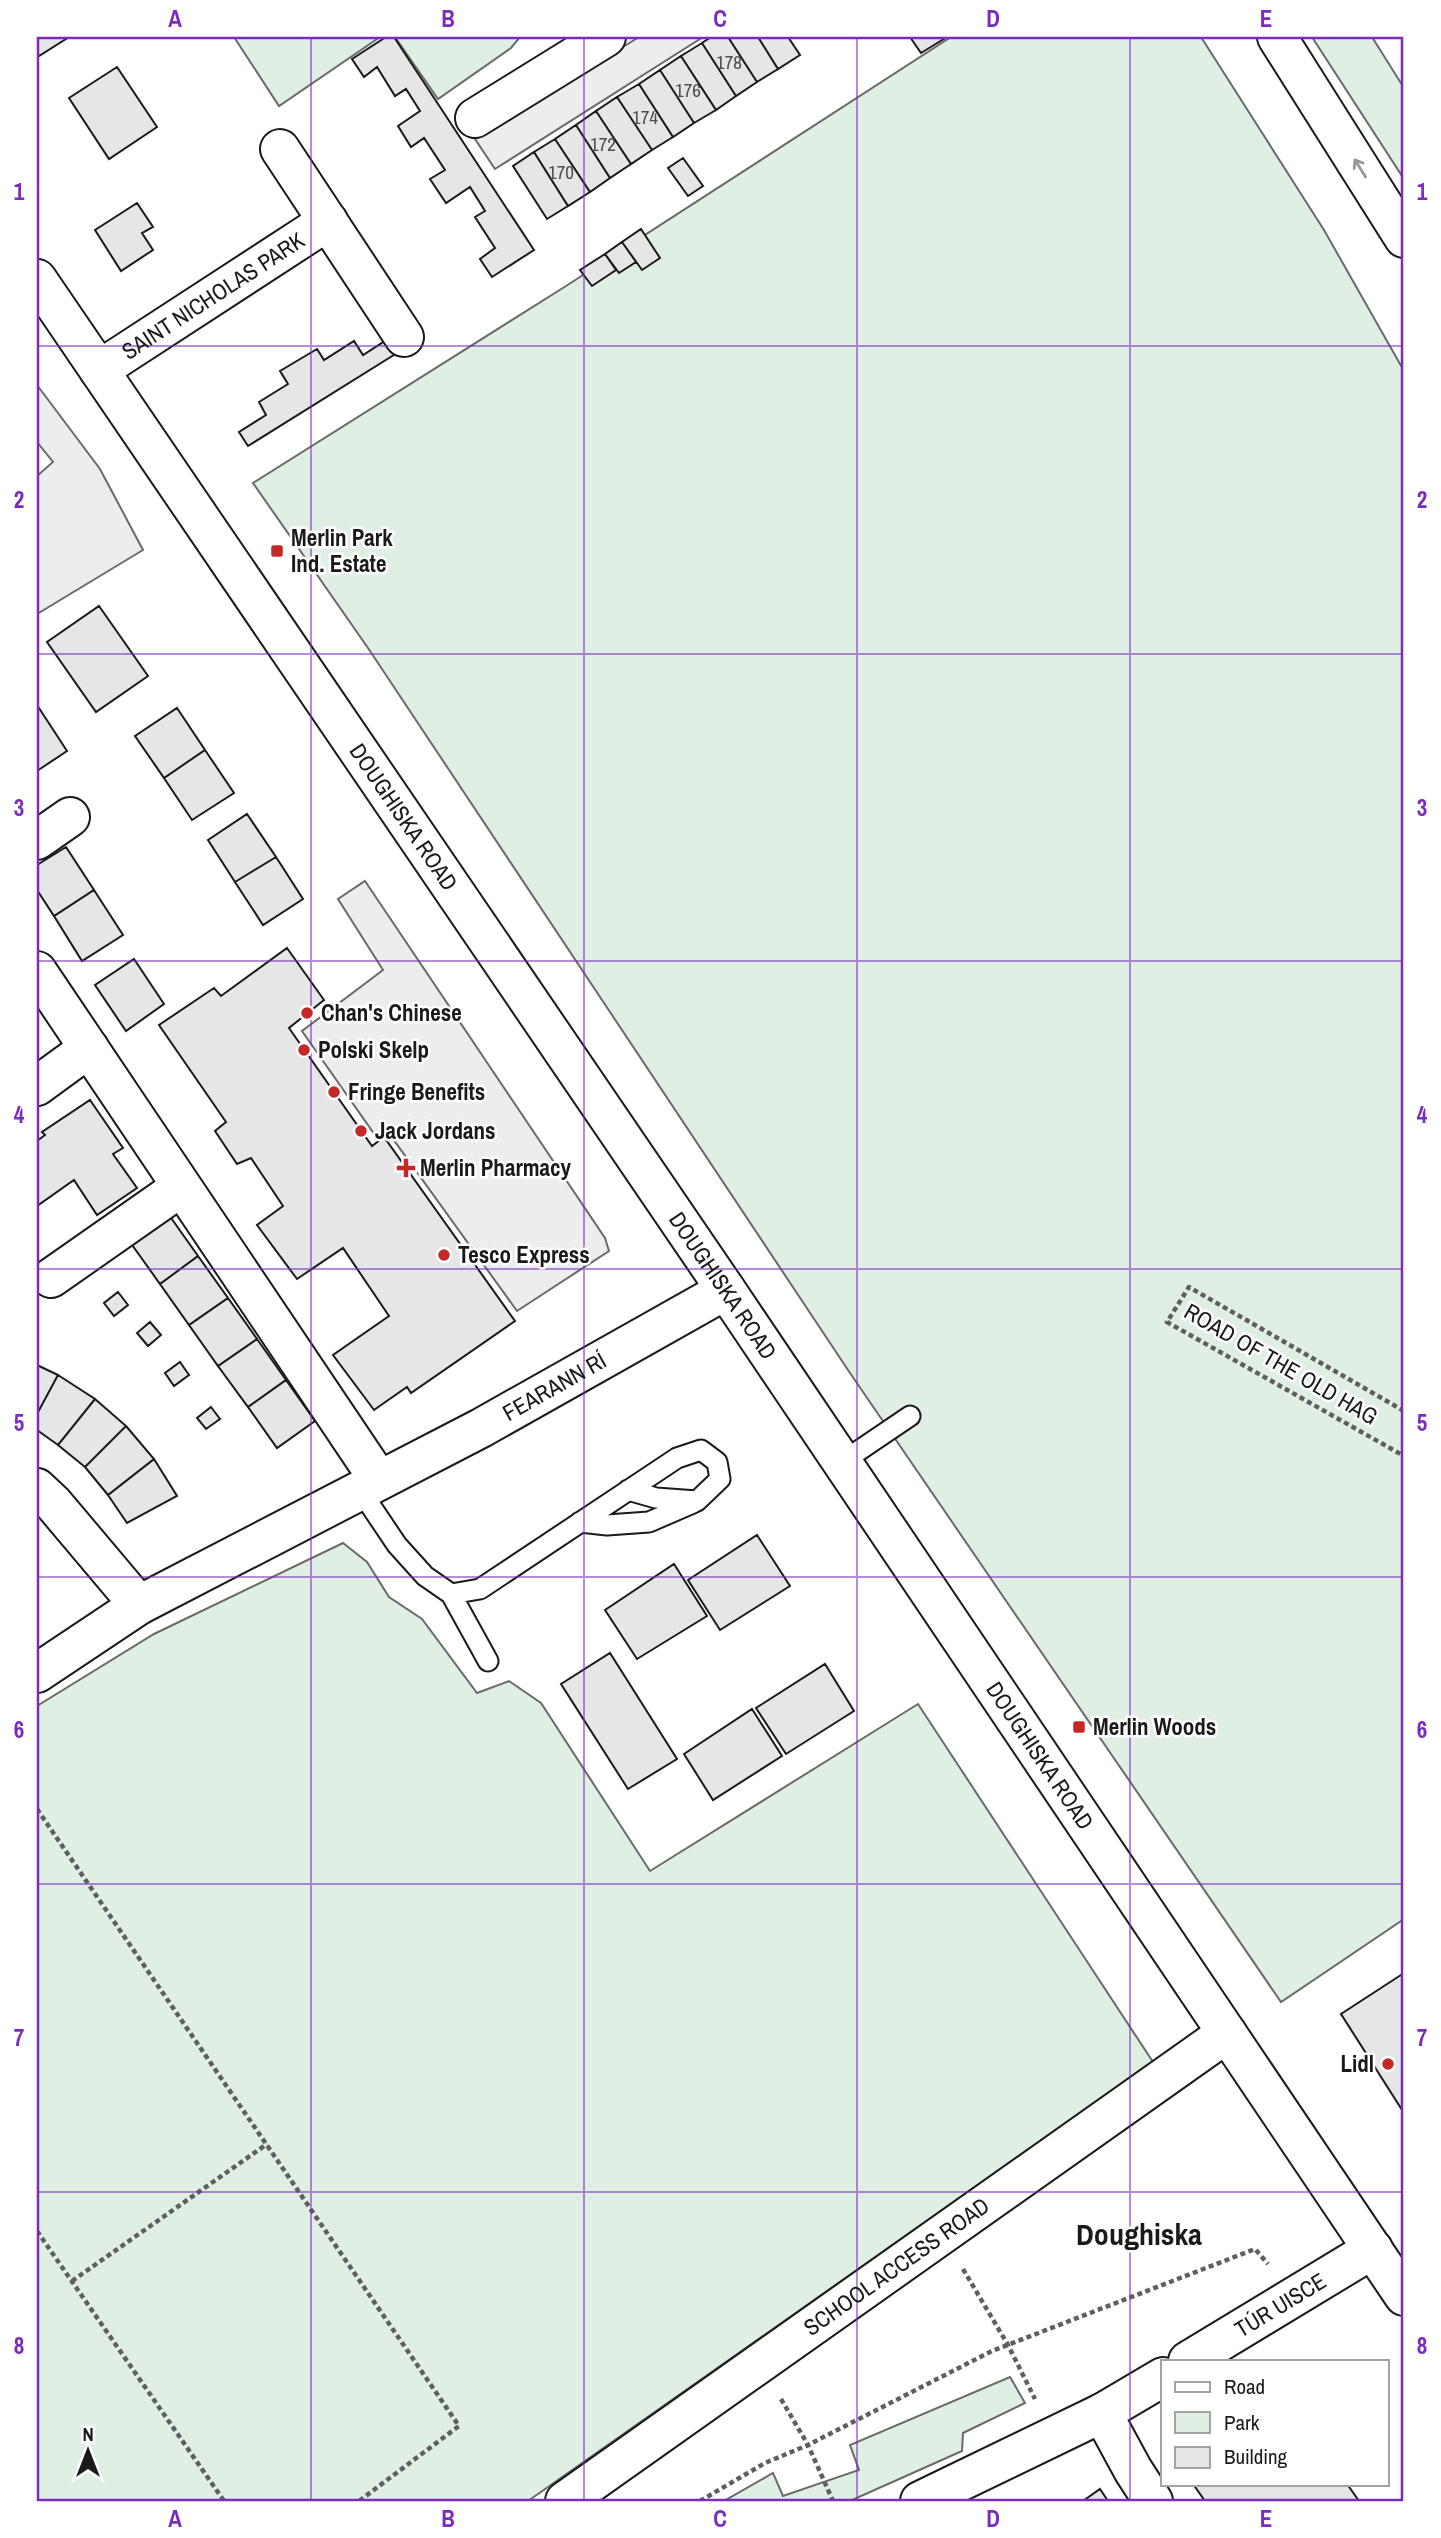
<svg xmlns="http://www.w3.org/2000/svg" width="1441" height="2538" font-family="'Archivo Narrow',sans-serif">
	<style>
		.green { fill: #e0efe3; stroke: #6a6a6a; stroke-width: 2 }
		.parking { fill: #ededed; stroke: #6a6a6a; stroke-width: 2 }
		.building { fill: #e6e6e6; stroke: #1a1a1a; stroke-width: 2 }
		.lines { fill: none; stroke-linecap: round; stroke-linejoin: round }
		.service-casing { stroke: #1a1a1a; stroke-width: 23 }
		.minor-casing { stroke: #1a1a1a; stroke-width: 42 }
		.tertiary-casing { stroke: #1a1a1a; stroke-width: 42 }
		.trunk-casing { stroke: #1a1a1a; stroke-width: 42 }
		.path { stroke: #5f5f5f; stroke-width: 4.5; stroke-dasharray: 5 3.5; stroke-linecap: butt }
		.service { stroke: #fff; stroke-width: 19 }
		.minor { stroke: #fff; stroke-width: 38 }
		.tertiary { stroke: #fff; stroke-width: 38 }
		.trunk { stroke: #fff; stroke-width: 38 }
		.oneway { stroke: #989898 }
		.grid { fill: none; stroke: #7b2cbf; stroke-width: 2; stroke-opacity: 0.55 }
		.poi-dot { fill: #c62828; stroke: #fff; stroke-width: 2.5 }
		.labels { text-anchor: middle; stroke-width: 5; stroke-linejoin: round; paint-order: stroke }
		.number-label { font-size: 19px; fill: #4d4d4d }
		.street-label { font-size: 23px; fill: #1a1a1a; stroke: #fff }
		.poi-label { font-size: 23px; font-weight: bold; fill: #1a1a1a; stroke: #fff; text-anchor: start }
		.district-label { font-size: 30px; font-weight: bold; fill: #1a1a1a; stroke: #fff }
		.neatline { fill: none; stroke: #7b2cbf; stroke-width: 2.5 }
		.grid-label { font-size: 23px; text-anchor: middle; font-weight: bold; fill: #7b2cbf }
	</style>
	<rect width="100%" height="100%" fill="#fff"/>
	<path class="green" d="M 234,37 L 380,37 L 279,106 Z
		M 395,37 L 520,37 L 511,48 L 438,99 Z
		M 951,37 L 1201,37 L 1324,230 L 1404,371 L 1404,1919 L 1281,2002 L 850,1373 L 368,648 L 253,483 L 566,286 Z
		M 1312,37 L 1372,37 L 1404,88 L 1404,179 Z
		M 343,1543 L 367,1562 L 389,1597 L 422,1619 L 477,1693 L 509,1681 L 541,1703 L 650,1871 L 918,1704 L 1153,2062 L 528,2501 L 37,2501 L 37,1706 L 154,1634 Z
		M 1010,2377 L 1025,2403 L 963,2433 L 962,2451 L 850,2501 L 724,2501 L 773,2473 L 783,2496 L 859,2470 L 850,2445 Z"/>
	<path class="parking" d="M 639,37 L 703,37 L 495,169 L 475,139 Z
		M 37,385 L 100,469 L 143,550 L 37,614 L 37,476 L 53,462 L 37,442 Z
		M 365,881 L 605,1238 L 609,1251 L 517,1311 L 385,1128 L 375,1135 L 302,1031 L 383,970 L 338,899 Z"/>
	<path class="building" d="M 37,37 L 69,37 L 39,56 L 37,52 Z
		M 386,37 L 394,37 L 534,250 L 492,277 L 480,259 L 495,248 L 475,217 L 485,211 L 470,187 L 446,203 L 430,179 L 445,170 L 424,138 L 411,147 L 398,126 L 420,111 L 406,89 L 395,96 L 377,67 L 364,77 L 352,59 Z
		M 711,37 L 728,37 L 757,82 L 736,96 L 702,43 Z
		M 728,37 L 758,37 L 778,69 L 757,82 Z
		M 758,37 L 788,37 L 800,55 L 778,69 Z
		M 910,37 L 947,37 L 921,53 Z
		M 702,43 L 736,96 L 716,110 L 681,56 Z
		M 681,56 L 716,110 L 694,123 L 660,70 Z
		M 117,67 L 157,127 L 109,159 L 69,98 Z
		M 660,70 L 694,123 L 673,137 L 639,84 Z
		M 639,84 L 673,137 L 652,150 L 617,97 Z
		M 617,97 L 652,150 L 631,164 L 596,111 Z
		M 596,111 L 631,164 L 610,178 L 576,125 Z
		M 576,125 L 610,178 L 590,192 L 555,139 Z
		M 555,139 L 590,192 L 568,206 L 534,152 Z
		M 534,152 L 568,206 L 547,219 L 513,166 Z
		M 683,158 L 703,186 L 688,196 L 668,168 Z
		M 137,203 L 153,227 L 142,233 L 153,250 L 121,271 L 95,230 Z
		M 641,229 L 660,258 L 642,270 L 622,242 Z
		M 622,242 L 636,262 L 619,273 L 605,254 Z
		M 605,254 L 616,270 L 592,286 L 580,270 Z
		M 388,339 L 397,353 L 248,446 L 239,432 L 266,415 L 259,402 L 288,384 L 280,371 L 317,349 L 324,360 L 354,341 L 363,355 Z
		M 99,606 L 148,676 L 96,712 L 47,642 Z
		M 37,705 L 67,751 L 37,771 Z
		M 177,708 L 205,750 L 164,778 L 135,736 Z
		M 205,750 L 234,793 L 192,820 L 164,778 Z
		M 247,814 L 276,857 L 235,882 L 208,840 Z
		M 66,847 L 94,890 L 54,916 L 37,890 L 37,865 Z
		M 276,857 L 303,899 L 263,925 L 235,882 Z
		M 94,890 L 123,935 L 82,961 L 54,916 Z
		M 287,948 L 324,1000 L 289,1028 L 372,1146 L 384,1137 L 515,1321 L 411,1393 L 407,1387 L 374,1410 L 333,1355 L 389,1316 L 343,1248 L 297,1279 L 257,1225 L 283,1206 L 251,1158 L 237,1164 L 215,1131 L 226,1122 L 159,1025 L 214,988 L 221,996 Z
		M 134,959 L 164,1004 L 126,1031 L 95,985 Z
		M 90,1100 L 123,1148 L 113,1154 L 137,1188 L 97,1215 L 74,1180 L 37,1206 L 37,1141 L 45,1135 L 42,1132 Z
		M 169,1215 L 198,1256 L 160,1284 L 130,1242 Z
		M 198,1256 L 228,1298 L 189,1325 L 160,1284 Z
		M 118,1292 L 128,1305 L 114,1316 L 104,1303 Z
		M 228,1298 L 257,1339 L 218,1366 L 189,1325 Z
		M 150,1322 L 161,1335 L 148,1346 L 137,1333 Z
		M 257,1339 L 286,1380 L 248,1407 L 218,1366 Z
		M 180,1362 L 189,1375 L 174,1386 L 165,1373 Z
		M 37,1365 L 58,1375 L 37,1414 Z
		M 58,1375 L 95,1399 L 58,1445 L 37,1430 L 37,1414 Z
		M 286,1380 L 315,1421 L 277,1448 L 248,1407 Z
		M 95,1399 L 126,1426 L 85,1467 L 58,1445 Z
		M 211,1407 L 220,1419 L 206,1429 L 197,1418 Z
		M 126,1426 L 154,1459 L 108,1495 L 85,1467 Z
		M 154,1459 L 177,1496 L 127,1523 L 108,1495 Z
		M 757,1535 L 790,1586 L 720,1630 L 688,1580 Z
		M 674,1564 L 707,1616 L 637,1659 L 605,1610 Z
		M 610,1653 L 677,1759 L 628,1789 L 561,1684 Z
		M 825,1664 L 854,1711 L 786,1754 L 756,1708 Z
		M 752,1709 L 782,1756 L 713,1800 L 684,1754 Z
		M 1404,1973 L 1404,2113 L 1341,2014 Z
		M 1193,2484 L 1347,2484 L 1359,2501 L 1205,2501 Z
		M 1100,2489 L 1108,2501 L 1083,2501 Z"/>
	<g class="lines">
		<defs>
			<path id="service" d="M 842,1462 L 910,1416
				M 360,1490 L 397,1545 L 425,1576 L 451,1594 L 480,1589 L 677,1458 L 701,1450 L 717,1462 L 720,1479 L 697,1501 L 656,1498 L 628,1490
				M 580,1522 L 607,1525 L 649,1522 L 693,1503
				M 451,1594 L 488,1661"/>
			<g id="minor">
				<path d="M 475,118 L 606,37"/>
				<path d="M 280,149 L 404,337"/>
				<path id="s1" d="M 99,370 L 328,221"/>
				<path d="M 37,840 L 70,817"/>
				<path d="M 37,971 L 379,1480"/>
				<path d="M 37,1086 L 89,1048"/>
				<path d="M 51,1278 L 181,1187"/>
				<path d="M 37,1488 L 53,1503 L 139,1605"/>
				<path id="s2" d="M 37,1673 L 139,1605 L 481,1428 L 726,1290"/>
				<path id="s3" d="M 1188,2361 L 1373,2249"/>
				<path d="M 1102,2413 L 1133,2470 L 1153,2501"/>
				<path id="s4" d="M 565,2501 L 1227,2033"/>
				<path d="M 920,2501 L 1102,2413 L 1163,2377"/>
			</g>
			<g id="tertiary">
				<path id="s5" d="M 37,279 L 726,1290 L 1404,2296"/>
			</g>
			<path id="trunk" d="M 1277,37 L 1404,238"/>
		</defs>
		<use href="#service" class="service-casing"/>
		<use href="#minor" class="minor-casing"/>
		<use href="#tertiary" class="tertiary-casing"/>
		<use href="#trunk" class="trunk-casing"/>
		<path class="path" d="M 1404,1411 L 1189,1287 L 1167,1322 L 1404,1456
			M 37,1809 L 459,2426 L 359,2501
			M 37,2231 L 224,2501
			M 963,2269 L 1008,2345 L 1035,2399
			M 72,2281 L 267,2144
			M 781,2399 L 808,2445 L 833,2501
			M 700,2501 L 765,2463 L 808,2445 L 992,2351 L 1255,2249 L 1268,2264"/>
		<use href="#service" class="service"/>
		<use href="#minor" class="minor"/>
		<use href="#tertiary" class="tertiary"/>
		<use href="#trunk" class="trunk"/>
	</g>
	<defs><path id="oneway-shaft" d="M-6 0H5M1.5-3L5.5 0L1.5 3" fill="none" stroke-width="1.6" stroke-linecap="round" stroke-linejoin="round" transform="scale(1.75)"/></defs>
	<use class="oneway" href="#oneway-shaft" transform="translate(1360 168) rotate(-122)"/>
	<path class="grid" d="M 311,37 L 311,2501M 584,37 L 584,2501M 857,37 L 857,2501M 1130,37 L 1130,2501M 37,346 L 1404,346M 37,654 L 1404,654M 37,961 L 1404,961M 37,1269 L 1404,1269M 37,1577 L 1404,1577M 37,1884 L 1404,1884M 37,2192 L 1404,2192"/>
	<g class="poi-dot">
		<rect x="270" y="544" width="14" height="14" rx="3.5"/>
		<circle cx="307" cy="1013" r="7"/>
		<circle cx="304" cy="1050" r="7"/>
		<circle cx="334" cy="1092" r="7"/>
		<circle cx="361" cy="1131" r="7"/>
		<path d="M402.5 1157.5h7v7h7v7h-7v7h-7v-7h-7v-7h7z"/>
		<circle cx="444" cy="1255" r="7"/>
		<rect x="1072" y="1720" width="14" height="14" rx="3.5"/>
		<circle cx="1388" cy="2064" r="7"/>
	</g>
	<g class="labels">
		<g class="number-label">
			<text x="729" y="69">178</text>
			<text x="688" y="97">176</text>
			<text x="645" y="124">174</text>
			<text x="603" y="151">172</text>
			<text x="561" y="179">170</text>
		</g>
		<g class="street-label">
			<text dy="8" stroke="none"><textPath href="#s1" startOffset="136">SAINT NICHOLAS PARK</textPath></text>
			<text dy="8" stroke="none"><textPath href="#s5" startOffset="651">DOUGHISKA ROAD</textPath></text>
			<text dy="8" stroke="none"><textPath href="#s5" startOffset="1218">DOUGHISKA ROAD</textPath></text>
			<text transform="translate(1281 1364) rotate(30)" y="8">ROAD OF THE OLD HAG</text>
			<text dy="8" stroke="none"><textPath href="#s2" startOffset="592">FEARANN RÍ</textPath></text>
			<text dy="8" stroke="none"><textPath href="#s5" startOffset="1785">DOUGHISKA ROAD</textPath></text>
			<text dy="8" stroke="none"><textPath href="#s4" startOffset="406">SCHOOL ACCESS ROAD</textPath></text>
			<text dy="8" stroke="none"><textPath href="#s3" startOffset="108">TÚR UISCE</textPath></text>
		</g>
		<g class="poi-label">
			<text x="291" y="546">Merlin Park<tspan x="291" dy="26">Ind. Estate</tspan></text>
			<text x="321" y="1021">Chan's Chinese</text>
			<text x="318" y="1058">Polski Skelp</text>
			<text x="348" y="1100">Fringe Benefits</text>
			<text x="375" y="1139">Jack Jordans</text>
			<text x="420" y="1176">Merlin Pharmacy</text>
			<text x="458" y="1263">Tesco Express</text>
			<text x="1093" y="1735">Merlin Woods</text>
			<text x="1374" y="2072" text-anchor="end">Lidl</text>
		</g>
		<g class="district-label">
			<text x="1139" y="2245">Doughiska</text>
		</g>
	</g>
	<rect width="1441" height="2538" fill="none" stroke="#ffffff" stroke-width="77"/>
	<rect x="1161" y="2360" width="228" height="126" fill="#ffffff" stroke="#a3a3a3" stroke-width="2"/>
	<rect x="1175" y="2382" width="35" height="10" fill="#ffffff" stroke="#a3a3a3" stroke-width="2"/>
	<text x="1224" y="2394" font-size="21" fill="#1a1a1a">Road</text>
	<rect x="1175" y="2412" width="35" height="21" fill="#e0efe3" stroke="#a3a3a3" stroke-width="2"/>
	<text x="1224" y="2430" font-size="21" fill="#1a1a1a">Park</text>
	<rect x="1175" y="2447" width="35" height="21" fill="#e6e6e6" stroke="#a3a3a3" stroke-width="2"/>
	<text x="1224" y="2464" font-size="21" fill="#1a1a1a">Building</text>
	<g transform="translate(88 2451)" stroke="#ffffff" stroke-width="5" paint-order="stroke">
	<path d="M0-5L12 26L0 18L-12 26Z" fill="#1a1a1a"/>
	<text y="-10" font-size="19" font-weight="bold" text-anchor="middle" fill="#1a1a1a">N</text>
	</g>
	<rect x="38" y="38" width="1364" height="2462" class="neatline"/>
	<g class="grid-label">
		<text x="175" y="27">A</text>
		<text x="448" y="27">B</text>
		<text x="720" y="27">C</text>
		<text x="993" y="27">D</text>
		<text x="1266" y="27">E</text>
		<text x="19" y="200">1</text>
		<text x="1422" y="200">1</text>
		<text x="19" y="508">2</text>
		<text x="1422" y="508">2</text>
		<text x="19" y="816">3</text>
		<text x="1422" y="816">3</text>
		<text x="19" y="1123">4</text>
		<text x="1422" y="1123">4</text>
		<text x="19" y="1431">5</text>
		<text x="1422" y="1431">5</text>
		<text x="19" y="1738">6</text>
		<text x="1422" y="1738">6</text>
		<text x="19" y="2046">7</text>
		<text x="1422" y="2046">7</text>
		<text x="19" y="2354">8</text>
		<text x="1422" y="2354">8</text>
		<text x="175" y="2527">A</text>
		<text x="448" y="2527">B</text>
		<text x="720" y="2527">C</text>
		<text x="993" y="2527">D</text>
		<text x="1266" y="2527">E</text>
	</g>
</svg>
